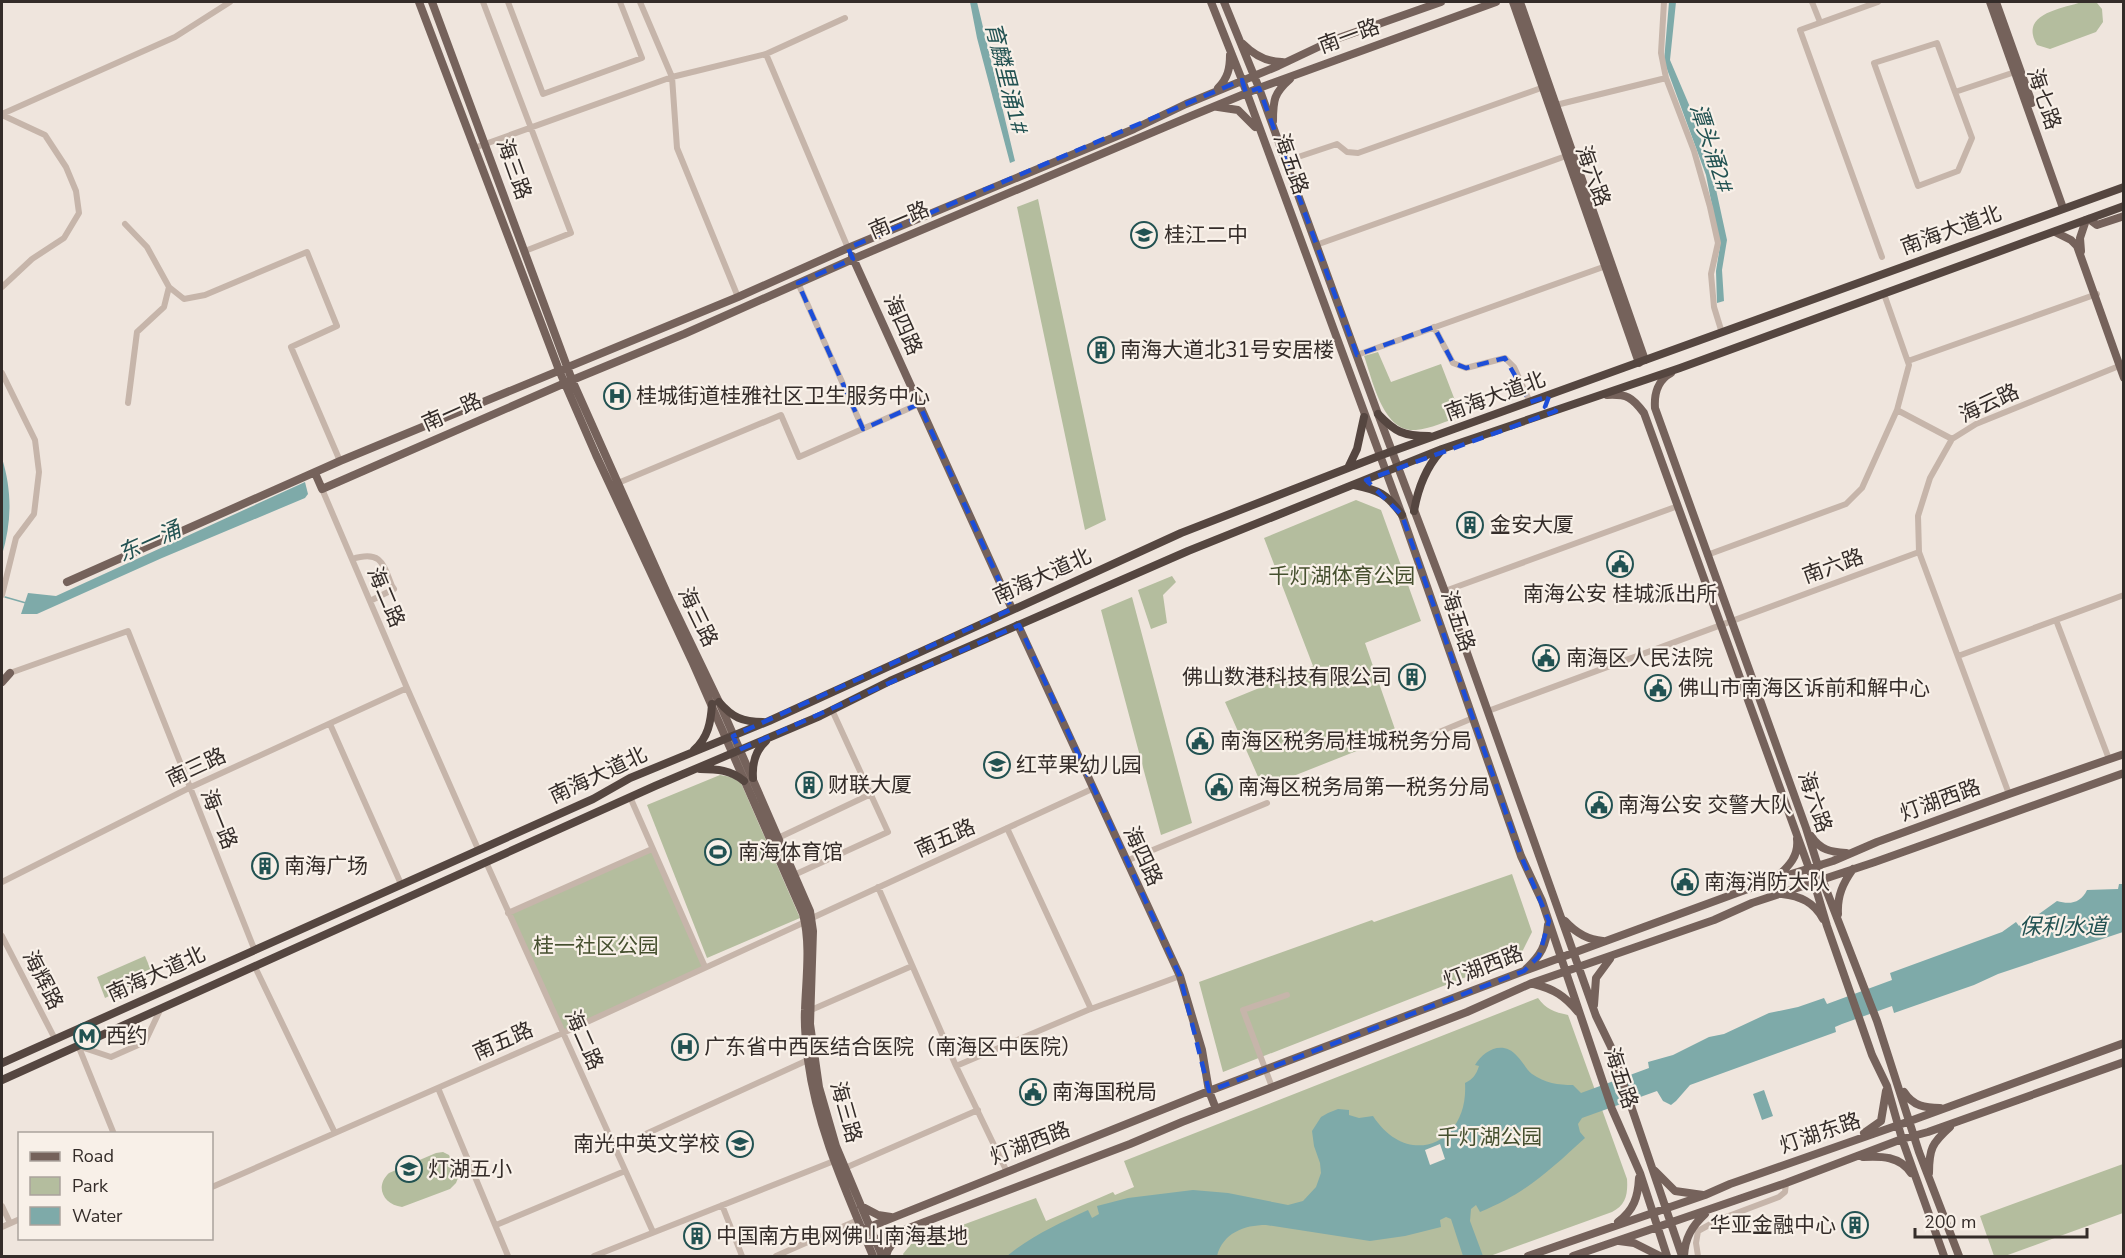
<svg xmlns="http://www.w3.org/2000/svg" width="2125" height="1258" font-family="'Nunito Sans','Noto Sans SC',sans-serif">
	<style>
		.green { fill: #b4bd9e }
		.water { fill: #7eaaa9 }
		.pier { fill: #efe5dd }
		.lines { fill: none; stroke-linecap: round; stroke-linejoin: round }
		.stream { stroke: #7eaaa9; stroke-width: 1.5 }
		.minor { stroke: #c6b5aa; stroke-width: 6 }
		.major { stroke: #75625b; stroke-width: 8 }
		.highway { stroke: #554640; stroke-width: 8 }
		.marked { fill: none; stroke: #1d4ed8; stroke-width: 4.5; stroke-dasharray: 12 8; stroke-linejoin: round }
		.labels { text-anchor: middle; stroke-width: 4.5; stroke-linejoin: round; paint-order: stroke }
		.street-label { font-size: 21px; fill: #342c29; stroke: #f8f0e8 }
		.poi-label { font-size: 21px; fill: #342c29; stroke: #f8f0e8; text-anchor: start }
		.park-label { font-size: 21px; fill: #46502f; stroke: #f8f0e8 }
		.water-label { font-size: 22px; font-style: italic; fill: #225252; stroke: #f8f0e8 }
	</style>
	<rect width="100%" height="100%" fill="#efe5dd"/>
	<path class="green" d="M 2082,2 L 2097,3 L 2102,9 L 2103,22 L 2096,32 L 2050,49 L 2037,45 C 2019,14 2060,9 2082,2 Z
		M 1038,199 L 1106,520 L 1085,530 L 1017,207 Z
		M 1378,352 L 1391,382 L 1441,364 L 1461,416 C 1447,421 1430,429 1416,430 C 1383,433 1373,381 1364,356 Z
		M 1356,500 L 1381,510 L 1421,621 L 1365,643 L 1397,735 L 1263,788 L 1225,702 L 1313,666 L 1264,538 Z
		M 1172,576 L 1176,582 L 1163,595 L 1167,623 L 1151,629 L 1138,590 Z
		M 1132,597 L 1192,823 L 1161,835 L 1101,610 Z
		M 720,775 L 731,777 L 741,783 L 800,918 L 707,958 L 647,805 Z
		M 652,849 L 705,967 L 563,1033 L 508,913 Z
		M 1512,874 L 1532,932 L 1520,956 L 1223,1072 L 1199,982 L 1372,920 L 1374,922 Z
		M 145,956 L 153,975 L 105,998 L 97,977 Z
		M 1538,998 C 1546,1009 1554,1012 1568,1015 L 1627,1179 C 1628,1194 1626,1205 1612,1212 L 1490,1256 L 904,1256 L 903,1254 L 911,1244 L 1036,1198 L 1046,1221 L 1113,1192 L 1115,1195 L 1134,1187 L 1124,1161 Z
		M 443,1152 L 449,1155 L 458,1178 L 456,1183 L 450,1189 L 402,1207 C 384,1205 374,1187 389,1173 L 436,1153 Z
		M 2123,1164 L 2123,1213 L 2005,1256 L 1994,1256 L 1980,1216 Z"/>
	<path class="water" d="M 970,2 L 977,2 L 1015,161 L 1010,163 L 977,38 Z
		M 1669,2 L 1676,2 L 1670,60 L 1690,107 L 1712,171 L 1727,240 L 1722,270 L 1724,301 L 1717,303 L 1716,271 L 1720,246 L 1706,175 L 1664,61 Z
		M 2,458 C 12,491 12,521 2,555 Z
		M 305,482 L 308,494 L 305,498 L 162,558 L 37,614 L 21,614 L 28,593 L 56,596 Z
		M 2119,884 L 2123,884 L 2123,932 L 1998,974 L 1974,985 L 1894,1013 L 1892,1006 L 1842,1024 L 1835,1027 L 1836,1032 L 1690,1085 L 1676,1101 L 1671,1105 L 1663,1101 L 1657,1091 L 1582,1118 L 1578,1124 L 1580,1132 L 1585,1138 C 1550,1170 1525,1194 1480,1212 L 1476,1205 L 1471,1209 L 1470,1221 L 1483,1256 L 1463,1256 L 1451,1219 L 1446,1217 L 1440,1220 L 1441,1227 L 1405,1236 L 1370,1241 L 1266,1225 C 1244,1225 1223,1233 1217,1256 L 1007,1256 C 1031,1236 1060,1223 1088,1210 L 1092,1218 L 1099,1214 L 1097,1206 L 1128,1198 L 1193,1190 L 1228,1193 L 1288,1205 L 1303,1201 L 1316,1187 L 1321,1173 L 1320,1163 L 1314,1146 L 1312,1131 L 1321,1117 L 1328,1113 L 1338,1109 L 1349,1110 L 1349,1115 L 1359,1118 L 1373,1116 C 1408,1170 1469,1144 1465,1083 C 1473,1079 1476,1075 1479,1066 L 1475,1065 C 1484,1050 1503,1040 1517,1056 C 1523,1062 1526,1069 1532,1074 C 1545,1083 1558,1085 1573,1085 L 1581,1093 L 1649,1068 L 1648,1062 L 1673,1055 L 1709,1037 L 1724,1034 L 1769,1013 L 1798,1007 L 1824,998 L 1827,1004 L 1892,980 L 1890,973 L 2002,932 L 2016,922 L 2019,926 L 2029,916 L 2032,919 L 2057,901 C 2070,905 2081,903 2087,890 L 2118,889 Z
		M 1764,1090 L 1773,1116 L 1762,1120 L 1753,1094 Z"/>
	<path class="pier" d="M 1440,1144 L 1445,1159 L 1430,1165 L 1425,1150 Z"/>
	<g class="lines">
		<path class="stream" d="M 5,597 L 26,603"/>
		<path class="minor" d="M 483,2 L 571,233 L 525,251
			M 508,2 L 543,94 L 642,58 L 620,2
			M 640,2 L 672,77 L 677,148 L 738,297
			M 1664,2 L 1661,53 L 1666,78 L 1694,151 L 1710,207 L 1718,243 L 1711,274 L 1714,307 L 1722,333
			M 1812,2 L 1820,22
			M 1878,2 L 1800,30 L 1882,257
			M 766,54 L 848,248
			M 1955,92 L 1972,138 L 1958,171 L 1918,186 L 1874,63 L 1937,43 L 1955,92 L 2015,72
			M 1556,105 L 1666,78
			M 2,114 L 175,37 L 230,2
			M 2,115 L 45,135 L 66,167 L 76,191 L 79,213 L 64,238 L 32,259 L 2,287
			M 474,148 L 672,77 L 766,54 L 845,18
			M 1298,157 L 1337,144 L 1347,152 L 1358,153 L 1544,87
			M 125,224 L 147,247 L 169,287 L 184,299 L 205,295 L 307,252 L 337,326 L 291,347 L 340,461
			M 1316,245 L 1566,156
			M 798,283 L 863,429
			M 1434,327 L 1453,363 L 1466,368 L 1505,358 L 1514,367 L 1530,402
			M 1357,355 L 1606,266
			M 1908,361 L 2097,294
			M 2,373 L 35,440 L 39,472 L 34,514 L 16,538 L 2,595
			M 128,403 L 137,332 L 164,307 L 169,287
			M 1897,410 L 1952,439
			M 618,483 L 781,415 L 799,457 L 919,404
			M 322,489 L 407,688 L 478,849
			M 1707,555 L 1846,504 L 1862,488 L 1897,410 L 1909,365 L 1884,294
			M 352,559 C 381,550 383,563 392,586 L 394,589 L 370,601
			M 1445,591 L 1678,506
			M 2056,620 L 2109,759
			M 1958,656 L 2124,595
			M 10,673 L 128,631 L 255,951
			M 1488,711 L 1919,552
			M 330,724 L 401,884
			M 1408,745 L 1473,718
			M 2009,794 L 1919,552 L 1918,516 L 1930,478 L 1952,439 L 1976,424 L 2119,366
			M 630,797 L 705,967
			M 1007,828 L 1091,1009
			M 778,838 L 871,794
			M 1126,861 L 1267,803
			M 486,862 L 653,1232
			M 794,875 L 888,832 L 832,710
			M 2,882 L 189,788 L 407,688
			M 878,887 L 956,1066 L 1007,1172
			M 508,913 L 652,849
			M 812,918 L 1092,789
			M 2,936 L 55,1039
			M 255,967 L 335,1133
			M 811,1010 L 912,966
			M 78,1045 L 114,1134
			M 78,1046 L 111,1057 L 145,1042 L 161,1008
			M 956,1066 L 1088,1010 L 1180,976
			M 1272,1087 L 1243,1010 L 1287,995
			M 438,1088 L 508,1256
			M 615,1148 L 808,1060
			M 845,1168 L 978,1110
			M 212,1187 L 563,1033 L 805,922
			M 722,1205 L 742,1256
			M 2,1206 L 10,1223
			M 496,1225 L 625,1171
			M 2,1227 L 20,1219
			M 594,1256 L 834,1161
			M 776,1256 L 858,1220
			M 1698,1256 L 1696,1243 L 1698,1231 L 1718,1220 L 1779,1197 L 1785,1192 L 1786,1183"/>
		<path class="major" d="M 419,2 L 559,370 L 596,455 L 692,661 L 803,914 C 811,944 806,979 805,1010 C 804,1027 806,1044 808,1060 C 817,1129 847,1193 873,1256
			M 432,2 L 572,380 L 670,600 L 719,702 L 810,911 L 813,931 L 810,1024 L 819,1087 L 836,1146 L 882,1256
			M 1211,2 L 1242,80 L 1402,515 L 1521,856 L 1542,901 L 1612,1109 L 1640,1173 L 1667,1256
			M 1224,2 L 1259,88 L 1378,414 L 1450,605 L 1596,1016 L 1611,1047 L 1682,1256
			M 1513,2 L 1639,363
			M 1520,2 L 1645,360
			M 1990,2 L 2063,208
			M 1996,2 L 2032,103
			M 1243,44 C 1254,55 1266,62 1282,62
			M 1218,88 C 1228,78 1230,68 1230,55
			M 1218,107 L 1238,110 L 1255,127
			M 1273,121 C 1273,100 1274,93 1290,79
			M 2089,219 L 2097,225 L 2124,216
			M 2055,232 L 2071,240 L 2077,246 L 2124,378
			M 2081,251 L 2080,238 L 2086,220
			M 852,256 L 1012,609
			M 1671,373 C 1658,380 1654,394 1655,408 L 1806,828 L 1822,879 L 1877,1021 L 1919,1152 L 1959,1256
			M 1607,395 C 1627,394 1632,397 1644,413 L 1814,882 L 1827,926 L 1872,1055 L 1887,1086 L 1902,1139 L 1944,1256
			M 315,473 L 322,489 L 565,383 L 684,334 L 853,259 L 1191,116 L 1259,88 L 1496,2
			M 67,582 L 340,461 L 738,297 L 848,248 L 1134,129 L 1186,104 L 1278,66 L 1333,40 L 1441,2
			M 1018,625 L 1180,976 L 1202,1050 L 1209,1091 L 1216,1109
			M 2,682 L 10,673
			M 1811,836 C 1820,850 1831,852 1846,853
			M 1777,877 C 1789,866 1799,856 1797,839
			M 1782,894 C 1800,896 1814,902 1823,919
			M 1838,914 C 1837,896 1843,883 1853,869
			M 1565,921 C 1575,932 1588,940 1603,941
			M 1526,969 C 1541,955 1546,946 1548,925
			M 1534,984 C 1554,989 1565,996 1578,1012
			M 1594,1005 L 1596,978 L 1610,959
			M 1904,1092 C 1913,1106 1925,1108 1940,1108
			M 1864,1133 L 1881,1121 L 1886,1091
			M 1863,1157 C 1881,1156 1900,1156 1911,1173
			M 1655,1171 L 1675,1191 L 1703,1195
			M 1929,1173 C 1929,1149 1932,1143 1950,1127
			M 861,1206 L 878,1215 L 891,1217
			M 1618,1222 C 1634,1210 1638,1197 1639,1178
			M 862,1230 L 1209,1091 L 1524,971 L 1775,879 L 1833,861 L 1877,842 L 2009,794 L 2124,754
			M 1619,1241 L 1634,1243 L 1660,1256
			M 872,1242 L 1130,1144 L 1182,1122 L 1467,1012 L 1532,983 L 1714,920 L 1752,903 L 1875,862 L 2124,773
			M 886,1256 L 888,1250 L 899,1233
			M 1528,1256 L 1705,1195 L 1730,1184 L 1910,1121 L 2124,1043
			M 1573,1256 L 1786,1183 L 1902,1139 L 1928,1132 L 2124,1062
			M 1684,1256 C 1685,1238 1692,1226 1705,1214"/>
		<path class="highway" d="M 1378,414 C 1395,432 1403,436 1429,436
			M 1348,468 L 1357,449 L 1364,417
			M 1354,485 C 1379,490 1387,494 1402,515
			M 1414,511 C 1418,488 1425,469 1440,452
			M 719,702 C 732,717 742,722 763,722
			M 694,750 C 708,738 711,722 712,704
			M 700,769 C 717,769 731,770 744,781
			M 753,778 C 752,764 755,751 766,741
			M 2,1063 L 593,799 L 630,778 L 769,721 L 1181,533 L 1379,456 L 2124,187
			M 2,1080 L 655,786 L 820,716 L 890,681 L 1188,551 L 1442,449 L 1680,368 L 2124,206"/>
	</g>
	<path class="marked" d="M 1242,80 L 1246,93 L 1259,88 L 1357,355 L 1434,327 L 1453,363 L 1466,368 L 1505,358 L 1530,402 L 1549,396 L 1545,407 L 1556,411 L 1366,480 L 1402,515 L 1521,856 L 1549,921 L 1539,956 L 1524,971 L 1209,1091 L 1180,976 L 1019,625 L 739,750 L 733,736 L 1012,609 L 919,404 L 863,429 L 798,283 L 853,259 L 848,248 Z"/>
	<defs>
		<symbol id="school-ring" viewBox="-11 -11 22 22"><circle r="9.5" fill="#f8f0e8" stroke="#225252" stroke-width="1.5"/><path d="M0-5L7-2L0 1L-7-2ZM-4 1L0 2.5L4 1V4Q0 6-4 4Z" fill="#225252"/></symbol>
		<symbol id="building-ring" viewBox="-11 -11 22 22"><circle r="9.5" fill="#f8f0e8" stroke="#225252" stroke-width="1.5"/><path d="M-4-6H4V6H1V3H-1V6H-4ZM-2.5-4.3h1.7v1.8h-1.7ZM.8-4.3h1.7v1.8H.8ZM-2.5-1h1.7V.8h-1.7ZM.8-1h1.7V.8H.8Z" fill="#225252"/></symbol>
		<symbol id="hospital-ring" viewBox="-11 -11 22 22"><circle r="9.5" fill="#f8f0e8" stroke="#225252" stroke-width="1.5"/><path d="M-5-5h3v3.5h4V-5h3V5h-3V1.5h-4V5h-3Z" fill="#225252"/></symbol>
		<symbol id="civic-ring" viewBox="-11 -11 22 22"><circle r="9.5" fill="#f8f0e8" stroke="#225252" stroke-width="1.5"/><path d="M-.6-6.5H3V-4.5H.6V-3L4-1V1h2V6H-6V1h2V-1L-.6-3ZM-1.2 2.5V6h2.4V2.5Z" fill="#225252"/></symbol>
		<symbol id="stadium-ring" viewBox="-11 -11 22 22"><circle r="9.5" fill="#f8f0e8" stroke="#225252" stroke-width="1.5"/><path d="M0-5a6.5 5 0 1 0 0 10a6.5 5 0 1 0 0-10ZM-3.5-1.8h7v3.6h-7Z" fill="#225252"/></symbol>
		<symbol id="metro-ring" viewBox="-11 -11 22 22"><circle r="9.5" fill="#f8f0e8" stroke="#225252" stroke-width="1.5"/><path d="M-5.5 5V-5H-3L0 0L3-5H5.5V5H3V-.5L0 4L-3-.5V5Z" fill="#225252"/></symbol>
	</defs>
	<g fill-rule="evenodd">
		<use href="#school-ring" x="1129" y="220" width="30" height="30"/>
		<use href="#building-ring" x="1086" y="335" width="30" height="30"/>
		<use href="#hospital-ring" x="602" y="381" width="30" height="30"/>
		<use href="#building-ring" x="1455" y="510" width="30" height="30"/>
		<use href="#civic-ring" x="1605" y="549" width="30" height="30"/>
		<use href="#civic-ring" x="1531" y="643" width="30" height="30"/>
		<use href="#building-ring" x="1397" y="662" width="30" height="30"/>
		<use href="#civic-ring" x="1643" y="673" width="30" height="30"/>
		<use href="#civic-ring" x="1185" y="726" width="30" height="30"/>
		<use href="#school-ring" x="982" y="750" width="30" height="30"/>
		<use href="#building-ring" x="794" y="770" width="30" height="30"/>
		<use href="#civic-ring" x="1204" y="772" width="30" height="30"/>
		<use href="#civic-ring" x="1584" y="790" width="30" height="30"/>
		<use href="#stadium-ring" x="703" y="837" width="30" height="30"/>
		<use href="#building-ring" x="250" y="851" width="30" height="30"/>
		<use href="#civic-ring" x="1670" y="867" width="30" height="30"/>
		<use href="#metro-ring" x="72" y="1021" width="30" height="30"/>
		<use href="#hospital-ring" x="670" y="1032" width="30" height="30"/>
		<use href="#civic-ring" x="1018" y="1077" width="30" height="30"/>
		<use href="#school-ring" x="725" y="1129" width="30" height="30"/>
		<use href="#school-ring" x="394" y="1154" width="30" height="30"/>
		<use href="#building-ring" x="1840" y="1210" width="30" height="30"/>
		<use href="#building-ring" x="682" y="1221" width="30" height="30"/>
	</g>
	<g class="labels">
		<g class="street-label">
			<text transform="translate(1349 36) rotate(-20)" y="7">南一路</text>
			<text transform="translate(2044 99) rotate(71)" y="7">海七路</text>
			<text transform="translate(1291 164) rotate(70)" y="7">海五路</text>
			<text transform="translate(514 169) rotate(70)" y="7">海三路</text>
			<text transform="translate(1593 176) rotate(70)" y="7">海六路</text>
			<text transform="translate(899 220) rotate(-23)" y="7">南一路</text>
			<text transform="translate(1951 230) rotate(-20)" y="7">南海大道北</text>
			<text transform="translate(903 325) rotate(66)" y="7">海四路</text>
			<text transform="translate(1495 396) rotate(-20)" y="7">南海大道北</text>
			<text transform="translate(1989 403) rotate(-25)" y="7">海云路</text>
			<text transform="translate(452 412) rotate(-24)" y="7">南一路</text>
			<text transform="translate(1833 566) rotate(-20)" y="7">南六路</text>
			<text transform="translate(1042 576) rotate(-24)" y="7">南海大道北</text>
			<text transform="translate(386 597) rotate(67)" y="7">海二路</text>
			<text transform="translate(698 617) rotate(64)" y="7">海三路</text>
			<text transform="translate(1458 621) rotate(71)" y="7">海五路</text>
			<text transform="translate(196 767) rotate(-25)" y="7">南三路</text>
			<text transform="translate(598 775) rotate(-25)" y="7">南海大道北</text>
			<text transform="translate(1940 800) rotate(-20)" y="7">灯湖西路</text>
			<text transform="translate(1815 802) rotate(71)" y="7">海六路</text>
			<text transform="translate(219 819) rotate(68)" y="7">海一路</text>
			<text transform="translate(945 838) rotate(-24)" y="7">南五路</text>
			<text transform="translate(1143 856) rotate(65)" y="7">海四路</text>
			<text transform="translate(1483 967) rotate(-21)" y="7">灯湖西路</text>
			<text transform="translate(156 974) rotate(-24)" y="7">南海大道北</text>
			<text transform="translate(43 980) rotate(63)" y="7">海辉路</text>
			<text transform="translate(584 1040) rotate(66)" y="7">海二路</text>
			<text transform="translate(503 1041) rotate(-24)" y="7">南五路</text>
			<text transform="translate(1621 1078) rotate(71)" y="7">海五路</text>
			<text transform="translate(846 1112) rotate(74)" y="7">海三路</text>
			<text transform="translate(1820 1133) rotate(-19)" y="7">灯湖东路</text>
			<text transform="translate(1030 1143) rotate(-21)" y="7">灯湖西路</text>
		</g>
		<g class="poi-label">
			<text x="1164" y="242">桂江二中</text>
			<text x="1120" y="357">南海大道北31号安居楼</text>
			<text x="636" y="403">桂城街道桂雅社区卫生服务中心</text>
			<text x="1490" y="532">金安大厦</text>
			<text x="1620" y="601" text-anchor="middle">南海公安 桂城派出所</text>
			<text x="1566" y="665">南海区人民法院</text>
			<text x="1392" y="684" text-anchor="end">佛山数港科技有限公司</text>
			<text x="1678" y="695">佛山市南海区诉前和解中心</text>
			<text x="1220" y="748">南海区税务局桂城税务分局</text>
			<text x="1016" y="772">红苹果幼儿园</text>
			<text x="828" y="792">财联大厦</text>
			<text x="1238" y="794">南海区税务局第一税务分局</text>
			<text x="1618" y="812">南海公安 交警大队</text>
			<text x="738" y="859">南海体育馆</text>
			<text x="284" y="873">南海广场</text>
			<text x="1704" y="889">南海消防大队</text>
			<text x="106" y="1043">西约</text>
			<text x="704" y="1054">广东省中西医结合医院（南海区中医院）</text>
			<text x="1052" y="1099">南海国税局</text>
			<text x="720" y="1151" text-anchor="end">南光中英文学校</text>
			<text x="428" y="1176">灯湖五小</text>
			<text x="1836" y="1232" text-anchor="end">华亚金融中心</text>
			<text x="716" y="1243">中国南方电网佛山南海基地</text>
		</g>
		<g class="park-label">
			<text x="1342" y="583">千灯湖体育公园</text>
			<text x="596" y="953">桂一社区公园</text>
			<text x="1490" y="1144">千灯湖公园</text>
		</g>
		<g class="water-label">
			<text transform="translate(1007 78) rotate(76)" y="8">育麟里涌1#</text>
			<text transform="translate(1712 148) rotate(72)" y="8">潭头涌2#</text>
			<text transform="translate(149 541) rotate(-24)" y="8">东一涌</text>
			<text x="2063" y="934">保利水道</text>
		</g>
	</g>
	<rect width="2125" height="1258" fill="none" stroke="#342c29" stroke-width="6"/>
	<rect x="18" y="1132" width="195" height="108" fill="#f8f0e8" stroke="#aaa29c" stroke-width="1.5"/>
	<rect x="30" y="1152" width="30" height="9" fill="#75625b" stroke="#aaa29c" stroke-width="1.5"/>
	<text x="72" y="1162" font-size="18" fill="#342c29">Road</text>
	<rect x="30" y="1177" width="30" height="18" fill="#b4bd9e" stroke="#aaa29c" stroke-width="1.5"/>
	<text x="72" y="1192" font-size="18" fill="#342c29">Park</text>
	<rect x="30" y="1207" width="30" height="18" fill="#7eaaa9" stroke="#aaa29c" stroke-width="1.5"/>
	<text x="72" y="1222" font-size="18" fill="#342c29">Water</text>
	<path d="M1915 1228v9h172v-9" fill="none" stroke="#342c29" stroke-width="3"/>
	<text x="1924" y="1228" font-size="18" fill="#342c29" stroke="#f8f0e8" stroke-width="4.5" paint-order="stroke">200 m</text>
</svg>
